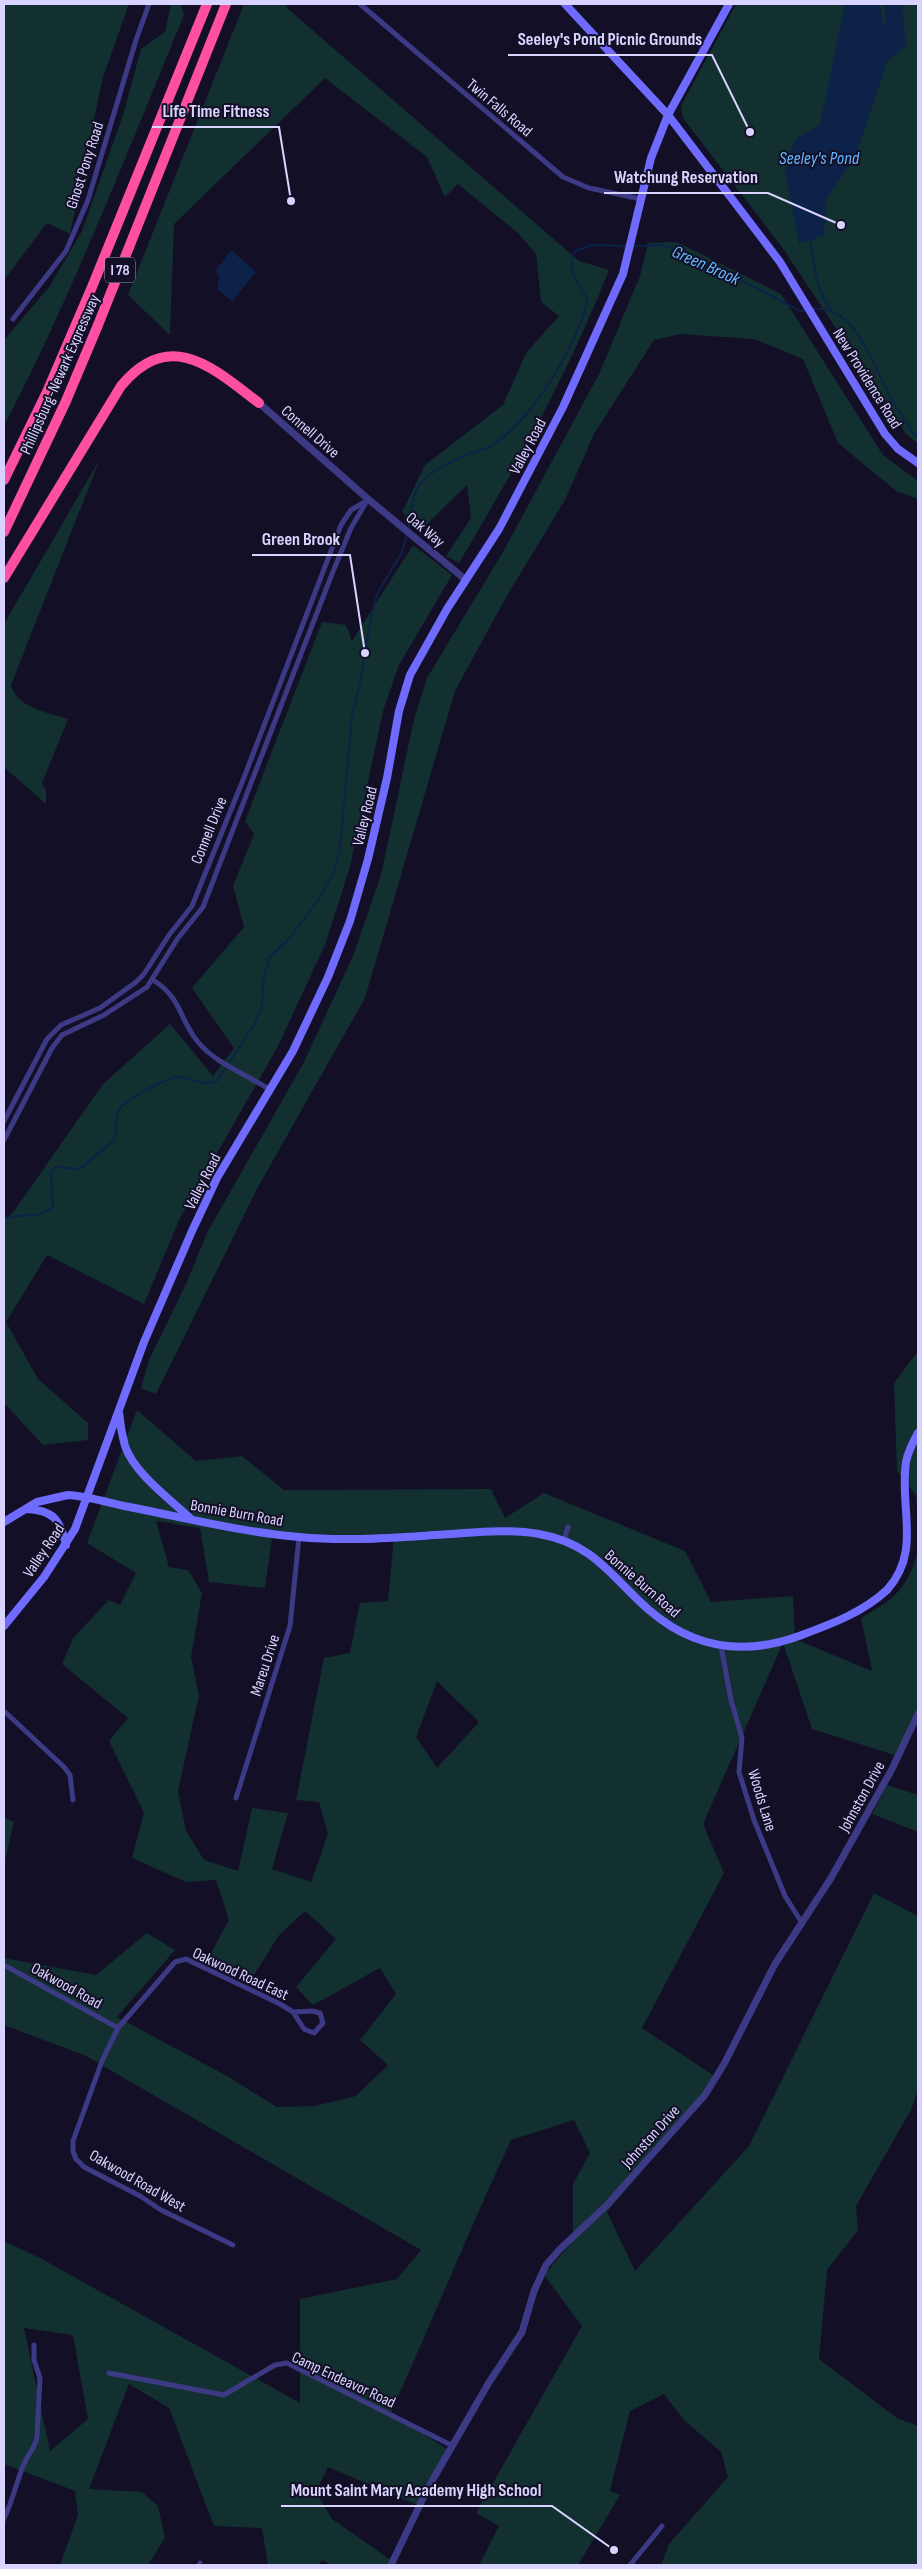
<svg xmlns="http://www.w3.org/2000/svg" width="922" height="2569" font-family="'Sofia Sans Condensed',sans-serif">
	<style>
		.green { fill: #12302f; fill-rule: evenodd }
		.water { fill: #0c2248 }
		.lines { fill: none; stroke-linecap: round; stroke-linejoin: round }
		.stream { stroke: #0c2248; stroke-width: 2 }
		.minor { stroke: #3d3a85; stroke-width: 5 }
		.tertiary { stroke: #3d3a85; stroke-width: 7 }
		.secondary { stroke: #6f6bff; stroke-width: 8 }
		.motorway { stroke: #ff4fa3; stroke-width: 10 }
		.labels { text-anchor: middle; stroke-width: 4; stroke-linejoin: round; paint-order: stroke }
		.shield { fill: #130f26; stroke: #9e99be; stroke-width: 1 }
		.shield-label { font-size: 15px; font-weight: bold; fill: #d9d4ff }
		.street-label { font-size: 16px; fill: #d9d4ff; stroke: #130f26 }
		.water-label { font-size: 18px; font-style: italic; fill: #62b6ff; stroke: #130f26 }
		.leader { fill: none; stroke: #d9d4ff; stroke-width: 2 }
		.callout-dot { fill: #d9d4ff; stroke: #130f26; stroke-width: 2 }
		.callout-label { font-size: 18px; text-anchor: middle; font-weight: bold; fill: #d9d4ff; stroke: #130f26; stroke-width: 4; stroke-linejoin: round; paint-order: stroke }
	</style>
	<rect width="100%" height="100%" fill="#130f26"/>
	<path class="green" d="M 4,4 L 129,4 L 103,77 L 70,234 L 47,223 L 4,280 Z
		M 171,4 L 181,4 L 184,15 C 127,153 73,293 4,426 L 4,340 L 50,286 L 82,231 L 123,115 L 141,49 L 165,32 Z
		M 244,4 L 285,4 L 287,8 L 579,261 L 609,270 C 569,372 515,469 459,563 L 446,556 L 471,518 L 467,485 L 421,530 L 402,512 L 425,465 L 503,405 L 526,353 L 559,316 L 541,302 L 536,254 L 519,234 L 458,184 L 445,197 L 427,157 L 325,78 L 174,224 L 170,335 L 128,295 Z
		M 736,4 L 918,4 L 918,444 L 906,434 L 784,250 L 683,118 L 681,106 Z
		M 677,242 L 781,294 L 883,455 L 918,481 L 918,499 L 896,491 L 838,443 L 803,359 L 754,339 L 680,334 L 654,340 L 594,434 L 565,500 L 505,599 L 455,691 L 365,998 L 258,1187 L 156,1394 L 141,1388 L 149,1360 L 185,1286 L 208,1231 L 304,1062 L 353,956 L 381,875 L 414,719 L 427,678 L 503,552 L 599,374 L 640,276 L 648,243 Z
		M 100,459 L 11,685 C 17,708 47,712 68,719 L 42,783 L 46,791 L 46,804 L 4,767 L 4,624 Z
		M 413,545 L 452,575 L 399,665 L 383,711 L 350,867 L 325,945 L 277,1048 L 180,1218 L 144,1304 L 47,1255 L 6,1322 L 38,1379 L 88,1423 L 88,1440 L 43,1445 L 4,1403 L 4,1221 L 14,1211 L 103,1084 L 170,1024 L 213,1076 L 234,1048 L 192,988 L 244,927 L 233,886 L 254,834 L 245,821 L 322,622 L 346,625 L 352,641 Z
		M 918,1351 L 918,1517 L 916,1495 L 897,1471 L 894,1383 Z
		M 137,1410 L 196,1461 L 242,1456 L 284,1490 L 491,1489 L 505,1518 L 544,1493 L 685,1551 L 711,1602 L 793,1596 L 795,1639 L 872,1671 L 861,1618 C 894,1599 907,1590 918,1551 L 918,1718 L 901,1757 L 812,1729 L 783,1643 L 703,1824 L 724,1873 L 642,2028 L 719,2079 L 607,2212 L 635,2271 L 749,2146 L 874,1893 L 918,1916 L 918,2090 L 911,2110 L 856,2206 L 858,2230 L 827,2270 L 819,2359 L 897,2418 L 918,2426 L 918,2565 L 661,2565 L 669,2544 L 728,2477 L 721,2452 L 684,2420 L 664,2394 L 630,2411 L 610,2491 L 620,2495 L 578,2565 L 479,2565 L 499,2526 L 476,2513 L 582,2326 L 544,2275 L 573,2241 L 573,2184 L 590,2153 L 574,2120 L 511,2140 C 469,2230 432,2322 391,2412 L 451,2452 L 422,2507 L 328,2467 L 316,2492 L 332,2519 L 398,2565 L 332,2565 L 322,2560 L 319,2565 L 268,2565 L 262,2528 L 214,2526 L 169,2408 L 129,2384 L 89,2489 L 142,2492 L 158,2506 L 165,2538 L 148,2565 L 60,2565 L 78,2515 L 75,2491 L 4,2464 L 4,2241 L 40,2258 L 300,2403 L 300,2299 L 397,2279 L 421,2250 L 86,2056 L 4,2025 L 4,1958 L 96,1975 L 147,1933 L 175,1950 L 117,2017 L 227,2076 L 277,2107 L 315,2106 L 356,2096 L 388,2065 L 360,2040 L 396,1994 L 380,1968 L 313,2005 L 296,1987 L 336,1939 L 305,1911 L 279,1935 L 251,1980 L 207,1960 L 229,1920 L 216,1880 L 186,1882 L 132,1858 L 144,1813 L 109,1741 L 128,1718 L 62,1664 L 73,1638 L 109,1600 L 120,1605 L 136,1573 L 87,1543 ZM 156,1521 L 200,1528 L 209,1582 L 265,1588 L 273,1531 L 293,1534 L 394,1536 L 388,1601 L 360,1603 L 350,1653 L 324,1658 L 296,1800 L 319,1802 L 328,1834 L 311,1882 L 272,1869 L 288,1813 L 252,1808 L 238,1871 L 204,1860 L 186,1831 L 178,1791 L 199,1695 L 191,1657 L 202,1593 L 188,1570 L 169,1567 ZM 437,1681 L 479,1722 L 437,1768 L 416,1737 ZM 24,2328 L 73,2335 L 88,2419 L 50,2451 Z
		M 887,1785 L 918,1795 L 918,1832 L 872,1814 Z
		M 4,1817 L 14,1822 L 4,1865 Z"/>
	<path class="water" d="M 845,4 L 879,4 L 886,34 L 885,4 L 902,4 L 906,46 L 887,61 L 856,155 L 826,200 L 824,235 L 799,244 L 785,172 L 795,139 L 820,125 Z
		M 231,250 L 256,272 L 232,301 L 217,289 L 219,277 L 215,271 Z"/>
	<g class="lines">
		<path class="stream" d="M 810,239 C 814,262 815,292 832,310
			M 633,246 L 663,245 L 708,263 L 800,311 L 805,310
			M 813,309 C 854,305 871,360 887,390 C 894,405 904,419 913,433 L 918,437
			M 408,530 C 411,519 411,507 414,496 C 419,476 448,463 466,455 C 476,450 488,450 497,442 C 538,411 574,349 588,300 C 578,284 566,269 575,251 L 592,245 L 628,246
			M 4,1219 C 23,1212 37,1220 53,1207 L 51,1173 L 56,1167 L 80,1169 L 114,1140 C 118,1130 113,1120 119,1110 C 125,1100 168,1076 180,1077 C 194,1078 203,1087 217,1081 L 255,1023 L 262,1005 L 263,982 L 269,958 L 289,939 L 321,896 L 333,873 L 340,850 L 352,715 L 361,679 L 369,627 L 377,594 L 402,552 L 407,535"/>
		<path class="minor" d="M 360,4 L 563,177 L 589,188 L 641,199
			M 13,319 L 66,251 L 88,200 L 136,40 L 149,4
			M 153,980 C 183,999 178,1018 198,1042 C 215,1063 247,1075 269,1089
			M 4,1121 L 47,1039 L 61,1025 L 100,1008 L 136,982 L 144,974 L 169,935 L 192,906 L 243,780 L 341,525 L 351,510 L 368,500
			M 4,1140 L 52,1048 L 62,1035 L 104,1015 L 147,987 L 178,938 L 203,907 L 332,574 L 351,528 L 368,499
			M 563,1542 L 568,1527
			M 721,1646 L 731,1700 L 742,1738 L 739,1772 L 754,1820 L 785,1896 L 802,1923
			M 4,1711 L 64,1767 L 70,1775 L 73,1800
			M 236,1798 L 290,1626 L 299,1537
			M 4,1965 L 118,2028
			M 233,2245 L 161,2210 L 140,2196 L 84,2167 L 76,2159 L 73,2151 L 73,2141 L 102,2061 L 118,2028 L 175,1962 L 186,1959 L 280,2004 L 293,2012 L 304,2029 L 314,2033 L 323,2023 L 320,2013 L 312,2011 L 293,2012
			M 109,2373 L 224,2395 L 275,2365 L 287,2363 L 453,2446
			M 4,2519 C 12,2502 16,2484 23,2466 C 27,2455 35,2449 37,2437 L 40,2378 L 34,2360 L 34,2345
			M 199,2565 L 200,2563
			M 630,2565 L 662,2526"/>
		<path class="tertiary" d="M 259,403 L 368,499 L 466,580
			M 391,2565 L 428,2488 L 488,2384 L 522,2332 L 534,2291 L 546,2265 L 560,2249 L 606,2206 L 705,2095 L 724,2064 L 775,1964 L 831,1878 L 892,1769 L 918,1714"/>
		<path class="secondary" d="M 565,4 L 668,115 L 780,262 L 885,434 L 898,449 L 918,463
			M 119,1412 C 120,1423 122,1435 125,1446 C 134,1473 170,1499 190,1518
			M 26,1509 C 53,1510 60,1519 66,1545
			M 4,1522 L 37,1502 L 68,1495 C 87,1496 106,1502 124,1506 C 182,1517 241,1532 299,1537 C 350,1542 400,1537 451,1534 C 480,1532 510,1529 539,1534 C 595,1544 611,1577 649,1610 C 694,1649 744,1656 799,1636 C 831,1624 862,1613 887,1590 C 922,1551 899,1508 906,1462 C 908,1451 913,1442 918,1433
			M 4,1626 L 44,1577 L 75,1529 L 144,1342 L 192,1231 L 217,1178 L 293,1051 L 328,977 L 350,921 L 368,859 L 387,778 L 399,711 L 410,675 L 447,609 L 499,529 L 563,407 L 623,274 L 651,158 L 668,115 L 729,4"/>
		<path class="motorway" d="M 4,480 L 47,392 L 92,287 L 207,4
			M 4,532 L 66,401 L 98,325 L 226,4
			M 4,578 L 121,386 C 170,327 213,368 259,403"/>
	</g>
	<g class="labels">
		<rect class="shield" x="105" y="257.5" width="30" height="25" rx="4"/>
		<g class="shield-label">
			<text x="120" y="275">I 78</text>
		</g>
		<g class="street-label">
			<text transform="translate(500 107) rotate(40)" y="6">Twin Falls Road</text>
			<text transform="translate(84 165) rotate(-72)" y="6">Ghost Pony Road</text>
			<text transform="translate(59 374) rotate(-66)" y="6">Phillipsburg-Newark Expressway</text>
			<text transform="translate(868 378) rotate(58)" y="6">New Providence Road</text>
			<text transform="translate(311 431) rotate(41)" y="6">Connell Drive</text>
			<text transform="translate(527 446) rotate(-62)" y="6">Valley Road</text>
			<text transform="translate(426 529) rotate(40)" y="6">Oak Way</text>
			<text transform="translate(364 816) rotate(-76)" y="6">Valley Road</text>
			<text transform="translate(208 830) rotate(-68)" y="6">Connell Drive</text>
			<text transform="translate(202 1181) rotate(-63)" y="6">Valley Road</text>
			<text transform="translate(237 1512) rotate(10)" y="6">Bonnie Burn Road</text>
			<text transform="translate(43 1550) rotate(-56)" y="6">Valley Road</text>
			<text transform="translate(643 1583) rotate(41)" y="6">Bonnie Burn Road</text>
			<text transform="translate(264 1665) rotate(-72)" y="6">Mareu Drive</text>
			<text transform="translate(861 1796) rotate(-61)" y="6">Johnston Drive</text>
			<text transform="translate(763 1800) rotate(73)" y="6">Woods Lane</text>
			<text transform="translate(241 1973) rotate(25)" y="6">Oakwood Road East</text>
			<text transform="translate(67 1985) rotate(29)" y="6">Oakwood Road</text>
			<text transform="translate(650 2136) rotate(-48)" y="6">Johnston Drive</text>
			<text transform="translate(138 2180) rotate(30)" y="6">Oakwood Road West</text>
			<text transform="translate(344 2379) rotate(25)" y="6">Camp Endeavor Road</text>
		</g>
		<g class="water-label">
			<text x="819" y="164">Seeley's Pond</text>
			<text transform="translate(706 265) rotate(24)" y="6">Green Brook</text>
		</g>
	</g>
	<path class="leader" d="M750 132L712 55H508M291 201L279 127H152M841 225L768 193H604M365 653L350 555H252M614 2550L552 2506H281"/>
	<g class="callout-dot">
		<circle cx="750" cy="132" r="5"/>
		<circle cx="291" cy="201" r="5"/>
		<circle cx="841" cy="225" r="5"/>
		<circle cx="365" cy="653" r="5"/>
		<circle cx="614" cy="2550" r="5"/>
	</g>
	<g class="callout-label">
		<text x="610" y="45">Seeley's Pond Picnic Grounds</text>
		<text x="216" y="117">Life Time Fitness</text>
		<text x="686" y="183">Watchung Reservation</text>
		<text x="301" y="545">Green Brook</text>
		<text x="416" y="2496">Mount Saint Mary Academy High School</text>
	</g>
	<rect width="922" height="2569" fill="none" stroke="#d9d4ff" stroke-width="10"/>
</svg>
